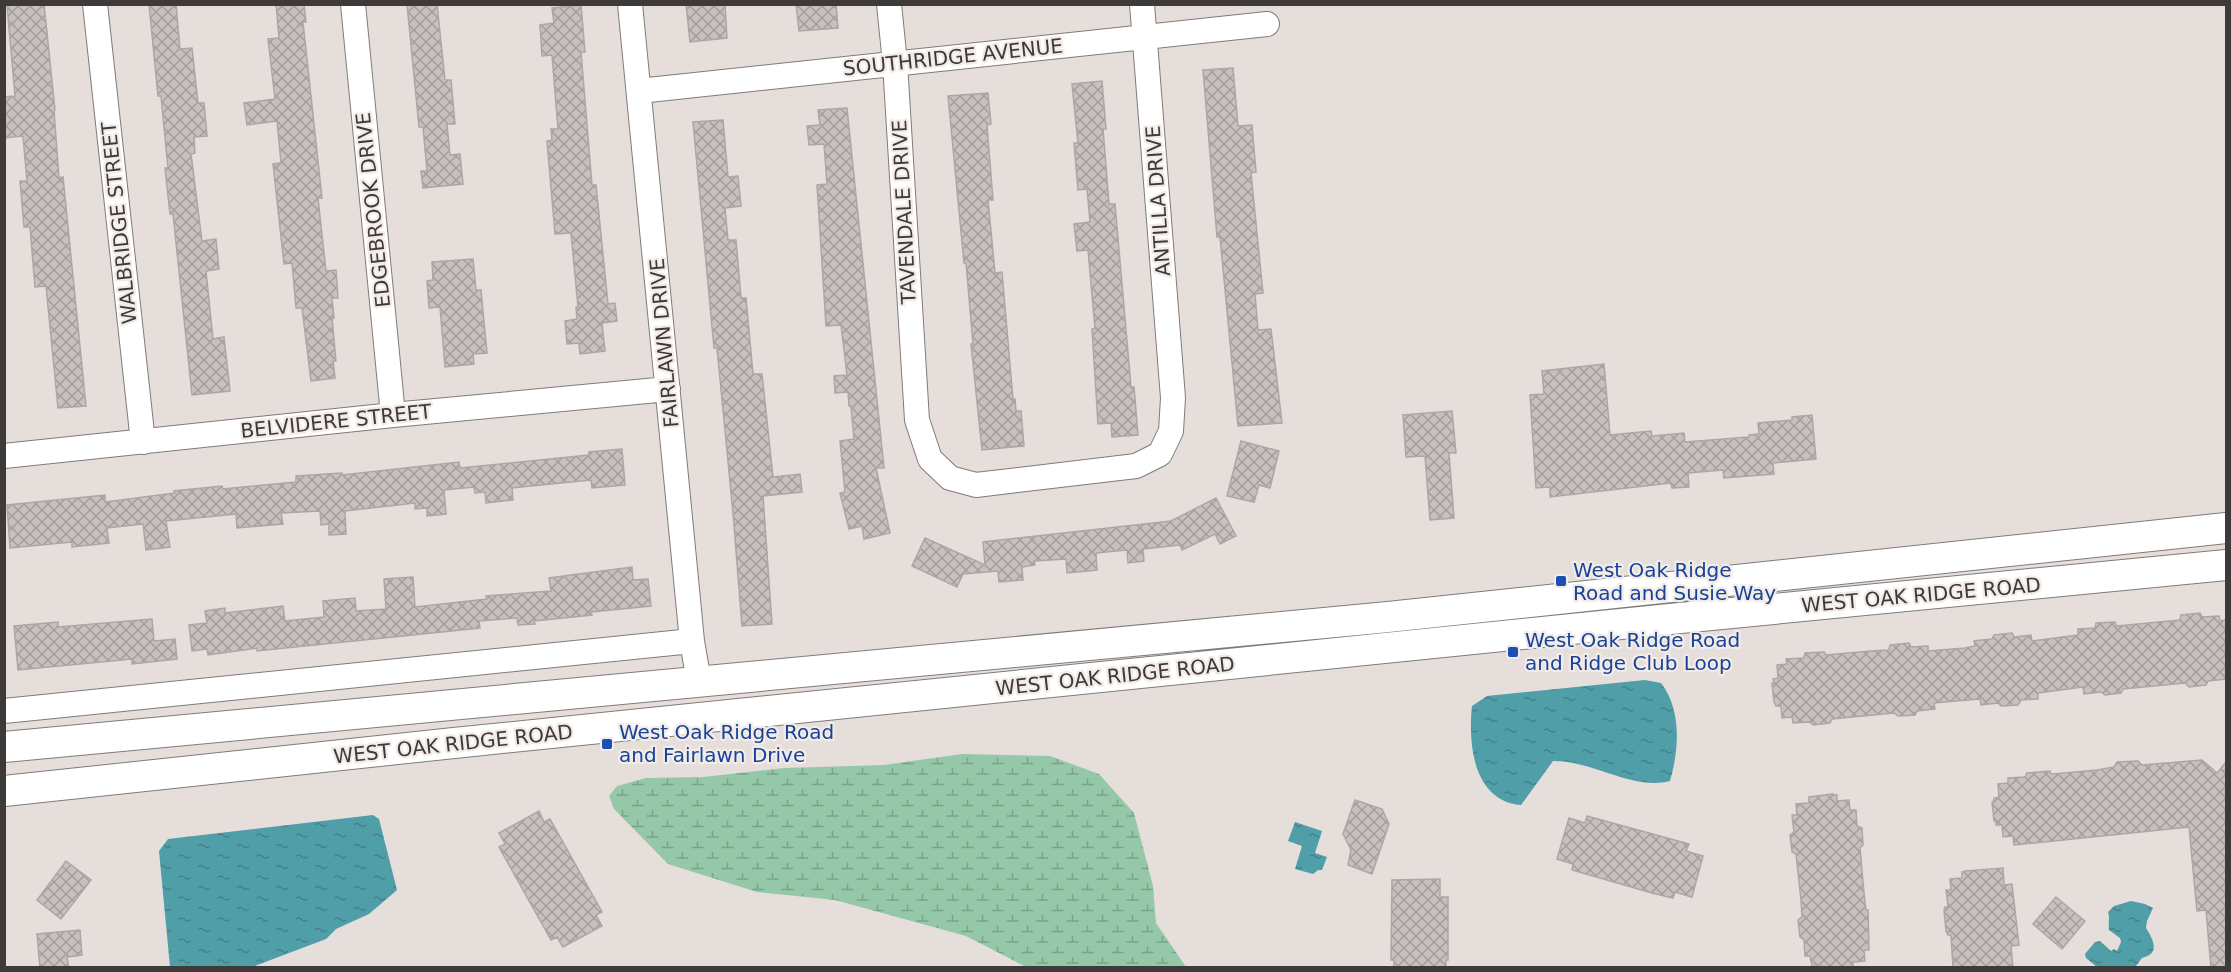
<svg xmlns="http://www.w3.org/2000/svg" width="2231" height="972" font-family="'DejaVu Sans',sans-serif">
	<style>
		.wetland { fill: url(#wetland-marsh) }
		.water { fill: url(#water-ripples) }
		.building { fill: url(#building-cross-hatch); stroke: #ada6a4; stroke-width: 1.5 }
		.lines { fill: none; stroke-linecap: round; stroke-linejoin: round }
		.minor-casing { stroke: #817b78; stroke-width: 26 }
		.tertiary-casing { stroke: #817b78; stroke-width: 32 }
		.minor { stroke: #fff; stroke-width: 24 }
		.tertiary { stroke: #fff; stroke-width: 30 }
		.transit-dot { fill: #1a4fb4; stroke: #f2ebe7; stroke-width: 2 }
		.labels { text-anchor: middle; stroke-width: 4.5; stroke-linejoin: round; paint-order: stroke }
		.street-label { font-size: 20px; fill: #3d3a39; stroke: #f2ebe7 }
		.transit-label { font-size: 20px; fill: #164399; stroke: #f2ebe7; text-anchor: start }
	</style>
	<defs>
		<pattern id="wetland-marsh" width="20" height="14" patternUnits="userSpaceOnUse" patternTransform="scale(1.5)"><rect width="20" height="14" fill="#94c8a8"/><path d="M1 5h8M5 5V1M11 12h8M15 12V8" fill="none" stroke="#7aa38a"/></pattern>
		<pattern id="water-ripples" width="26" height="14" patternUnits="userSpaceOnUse" patternTransform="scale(1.5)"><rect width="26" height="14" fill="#4f9ea8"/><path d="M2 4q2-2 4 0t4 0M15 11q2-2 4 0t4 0" fill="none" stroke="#43828a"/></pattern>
		<pattern id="building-cross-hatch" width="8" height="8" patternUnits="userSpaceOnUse" patternTransform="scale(1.5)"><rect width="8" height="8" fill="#c8c0be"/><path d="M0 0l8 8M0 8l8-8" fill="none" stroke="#a49d9b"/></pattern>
	</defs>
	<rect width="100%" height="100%" fill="#e5deda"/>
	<path class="wetland" d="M 962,754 L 1050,756 L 1099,774 L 1134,813 L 1153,886 L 1156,923 L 1186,967 L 1026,967 L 966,936 L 835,900 L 757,892 L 668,864 L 614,809 L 609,796 L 617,786 L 646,778 L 703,777 L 785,768 L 884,765 Z"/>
	<path class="water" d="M 1645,680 L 1661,683 C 1682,710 1679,750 1670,781 C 1633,791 1591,760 1553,761 L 1521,805 C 1473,801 1468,744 1472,706 L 1487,696 Z
		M 373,815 L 379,819 L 397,890 L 369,914 L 336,929 L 326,939 L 252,967 L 170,967 L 159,851 L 168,839 Z
		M 1295,822 L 1322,831 L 1315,853 L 1327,857 L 1322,870 L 1318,870 L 1313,874 L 1295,869 L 1302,846 L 1288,841 Z
		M 2131,901 L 2145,904 L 2153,908 L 2147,921 L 2146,928 C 2153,939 2161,954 2142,958 L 2136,966 L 2137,967 L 2097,967 L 2086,958 L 2085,954 L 2095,942 L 2100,941 L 2111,951 L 2114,949 L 2117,951 L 2121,942 L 2120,938 L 2109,930 C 2108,923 2110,918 2108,912 L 2114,906 Z"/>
	<path class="building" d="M 23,4 L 44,4 L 55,110 L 54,111 L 59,178 L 63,177 L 86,406 L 58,408 L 46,286 L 35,287 L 30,227 L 24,227 L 20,181 L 27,181 L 23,136 L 5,138 L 4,97 L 15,96 L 7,6 Z
		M 149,4 L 176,4 L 180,49 L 192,48 L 198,103 L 204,103 L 207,136 L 194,137 L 195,153 L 191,154 L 202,241 L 216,239 L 219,269 L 206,271 L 213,339 L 224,337 L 230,391 L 192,395 L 173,214 L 170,214 L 165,168 L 168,168 L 161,96 L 158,96 Z
		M 276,4 L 304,4 L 306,22 L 303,22 L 322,198 L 318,198 L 326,271 L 336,270 L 338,298 L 332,298 L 334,318 L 332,318 L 336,361 L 333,361 L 335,378 L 311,381 L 302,308 L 296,308 L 292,263 L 284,264 L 273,164 L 281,163 L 277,121 L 247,125 L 244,103 L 275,99 L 268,39 L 279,38 Z
		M 407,4 L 437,4 L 445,80 L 451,80 L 455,124 L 447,124 L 450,155 L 460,154 L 463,184 L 423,188 L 421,171 L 427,171 L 423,127 L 419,127 Z
		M 686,4 L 725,4 L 727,38 L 690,42 Z
		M 796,4 L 836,4 L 838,28 L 799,31 Z
		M 581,5 L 585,52 L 581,52 L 592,185 L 596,185 L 608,304 L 615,303 L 617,321 L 602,323 L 605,351 L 580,354 L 579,343 L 567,344 L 565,321 L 577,319 L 576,307 L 578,307 L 571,233 L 555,234 L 547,141 L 552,140 L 551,129 L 558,129 L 552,55 L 542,56 L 540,25 L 554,23 L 552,8 Z
		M 1233,68 L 1238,126 L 1252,125 L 1256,172 L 1251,173 L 1263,293 L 1255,294 L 1258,330 L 1271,329 L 1282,423 L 1238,426 L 1220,237 L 1217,237 L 1203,70 Z
		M 1102,81 L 1106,129 L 1103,129 L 1109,204 L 1115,204 L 1131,387 L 1134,387 L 1138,435 L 1112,437 L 1111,423 L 1098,424 L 1092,329 L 1095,329 L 1088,250 L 1077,251 L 1074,224 L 1090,222 L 1087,189 L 1078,190 L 1074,143 L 1078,143 L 1072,84 Z
		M 988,93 L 991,124 L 987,125 L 993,200 L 988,200 L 995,273 L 1002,272 L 1013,399 L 1015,399 L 1016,411 L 1021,411 L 1024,446 L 982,450 L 971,344 L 973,344 L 966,263 L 964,263 L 948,96 Z
		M 847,108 L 884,468 L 876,468 L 890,533 L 864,539 L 862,526 L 849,529 L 840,493 L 845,492 L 840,441 L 854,439 L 851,406 L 849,406 L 848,392 L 835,393 L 834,376 L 847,375 L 841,325 L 826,326 L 817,185 L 827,184 L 824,144 L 809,145 L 807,126 L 820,125 L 818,110 Z
		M 723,120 L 728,177 L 738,176 L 741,206 L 725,208 L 728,240 L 736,240 L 741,298 L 746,298 L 753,374 L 762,374 L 773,477 L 800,474 L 802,492 L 763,496 L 772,624 L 742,626 L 733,513 L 717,348 L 714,348 L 693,122 Z
		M 473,259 L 476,290 L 481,290 L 487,353 L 473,354 L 474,364 L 445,367 L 440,307 L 429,308 L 427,281 L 433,280 L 432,262 Z
		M 1604,364 L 1610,435 L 1651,431 L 1652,436 L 1684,433 L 1685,442 L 1749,437 L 1749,435 L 1759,434 L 1758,423 L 1792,420 L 1792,417 L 1812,415 L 1816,459 L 1773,463 L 1774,474 L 1724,478 L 1723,470 L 1688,473 L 1689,487 L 1672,488 L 1671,483 L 1550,497 L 1550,487 L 1536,488 L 1530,395 L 1544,394 L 1542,371 Z
		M 1452,411 L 1456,453 L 1449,453 L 1454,518 L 1430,520 L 1425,456 L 1406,457 L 1403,415 Z
		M 1241,441 L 1279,451 L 1270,488 L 1259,485 L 1254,502 L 1227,496 Z
		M 622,449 L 625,485 L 592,488 L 591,480 L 521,487 L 512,488 L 513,500 L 486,503 L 485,492 L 475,493 L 474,487 L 444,490 L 446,514 L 427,516 L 427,508 L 415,509 L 415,503 L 345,511 L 346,534 L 329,535 L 329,524 L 321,525 L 320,511 L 281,513 L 283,524 L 237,528 L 236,514 L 166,521 L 170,547 L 146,550 L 143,524 L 107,528 L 109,543 L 72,547 L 72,542 L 10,548 L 7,505 L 105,495 L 105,502 L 175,493 L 174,491 L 222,486 L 223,489 L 296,482 L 296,476 L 342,473 L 342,475 L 459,462 L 460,468 L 589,455 L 589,452 Z
		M 1216,498 L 1236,536 L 1220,544 L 1215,534 L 1182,550 L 1180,545 L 1143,549 L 1144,561 L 1128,563 L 1127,550 L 1096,553 L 1097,570 L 1067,573 L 1066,559 L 1034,561 L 1035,565 L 1022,567 L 1023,580 L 999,582 L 998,571 L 963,574 L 957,587 L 912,566 L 925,538 L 985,565 L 983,542 L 1171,521 Z
		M 632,567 L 633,580 L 648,579 L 651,606 L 591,612 L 592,615 L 534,621 L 535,624 L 518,625 L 517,618 L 479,621 L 480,628 L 257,651 L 257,648 L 208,655 L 207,649 L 192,651 L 189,625 L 207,623 L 205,611 L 225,608 L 225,613 L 283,606 L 285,621 L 324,617 L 323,601 L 355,598 L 356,611 L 386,609 L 384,579 L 413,577 L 415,607 L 487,599 L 486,596 L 551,591 L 549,578 Z
		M 2200,613 L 2202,617 L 2219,616 L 2220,621 L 2226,620 L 2226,679 L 2208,681 L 2206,685 L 2189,687 L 2185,683 L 2123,689 L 2121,693 L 2105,695 L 2101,692 L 2084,694 L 2083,687 L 2038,693 L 2038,699 L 2021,700 L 2018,705 L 2001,706 L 1998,703 L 1981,705 L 1980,699 L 1956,701 L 1934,703 L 1935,709 L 1917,711 L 1915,715 L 1898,716 L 1894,713 L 1832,719 L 1830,723 L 1813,725 L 1810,722 L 1793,723 L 1792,717 L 1782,718 L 1781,706 L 1776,706 L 1774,702 L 1772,683 L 1774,683 L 1773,679 L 1778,678 L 1777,665 L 1787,664 L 1786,659 L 1804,658 L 1805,653 L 1824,652 L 1826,655 L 1871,651 L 1889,650 L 1890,645 L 1909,643 L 1911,647 L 1928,646 L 1928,651 L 1965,648 L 1975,646 L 1974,641 L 1992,639 L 1994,635 L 2012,633 L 2014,637 L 2031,635 L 2032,641 L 2078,635 L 2078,629 L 2095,628 L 2096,623 L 2115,622 L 2117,626 L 2180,620 L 2181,615 Z
		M 152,619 L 154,641 L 175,639 L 177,659 L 132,664 L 132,659 L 18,670 L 14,626 L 58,622 L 58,627 Z
		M 2202,760 L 2217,773 L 2226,762 L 2226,968 L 2211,968 L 2206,910 L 2197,911 L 2189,827 L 2014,845 L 2013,836 L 2003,837 L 2002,825 L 1996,825 L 1996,821 L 1994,821 L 1992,802 L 1994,801 L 1994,798 L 1999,797 L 1998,784 L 2008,783 L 2008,778 L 2025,777 L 2027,773 L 2050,771 L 2050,773 L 2053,774 L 2097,770 L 2114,767 L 2117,762 L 2138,761 L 2142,765 Z
		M 1832,794 L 1837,795 L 1837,801 L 1849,800 L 1850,810 L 1856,810 L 1857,826 L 1862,828 L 1863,845 L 1860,848 L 1864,893 L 1866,910 L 1868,910 L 1869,950 L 1864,950 L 1865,961 L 1853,962 L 1853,968 L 1812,966 L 1810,956 L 1805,956 L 1804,940 L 1800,937 L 1798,920 L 1802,917 L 1801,900 L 1796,854 L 1792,852 L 1790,835 L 1794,832 L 1792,815 L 1797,815 L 1796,804 L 1809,803 L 1809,797 Z
		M 1355,800 L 1382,809 L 1389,824 L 1372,874 L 1348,865 L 1351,850 L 1343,834 Z
		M 539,811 L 544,822 L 550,819 L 602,912 L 596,915 L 602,926 L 563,947 L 557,937 L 551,940 L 499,847 L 505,844 L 499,833 Z
		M 1587,816 L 1689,844 L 1686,851 L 1703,856 L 1692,897 L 1675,892 L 1673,898 L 1652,893 L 1572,870 L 1573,864 L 1557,859 L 1569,818 L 1585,823 Z
		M 66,861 L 91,880 L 61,919 L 37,900 Z
		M 2003,868 L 2004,885 L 2012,884 L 2019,945 L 2011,946 L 2013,968 L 1953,968 L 1951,935 L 1948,935 L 1946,931 L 1944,910 L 1945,907 L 1948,907 L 1946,890 L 1951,890 L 1950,879 L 1962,878 L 1962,872 L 1965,871 Z
		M 1440,879 L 1440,897 L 1448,897 L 1448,960 L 1446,960 L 1446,967 L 1394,967 L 1394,960 L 1391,960 L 1392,880 Z
		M 2056,897 L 2085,921 L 2062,949 L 2033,924 Z
		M 80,930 L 82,955 L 67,957 L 69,968 L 40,968 L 37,934 Z"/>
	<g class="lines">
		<defs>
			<path id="minor" d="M 95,4 L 143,442
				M 353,4 L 393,415
				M 630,4 L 692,641 L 699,682
				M 889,4 L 895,63 L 917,420 L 930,459 L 950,478 L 976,485 L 1136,466 L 1160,454 L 1171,431 L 1173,398 L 1142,4
				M 639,91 L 1267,24
				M 4,456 L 393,415 L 668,389
				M 4,711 L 692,641"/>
			<path id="tertiary" d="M 4,747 L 1388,617 L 2226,528
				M 4,791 L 454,743 L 1670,619 L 2226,565"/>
		</defs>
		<use href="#minor" class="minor-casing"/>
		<use href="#tertiary" class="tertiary-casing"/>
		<use href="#minor" class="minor"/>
		<use href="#tertiary" class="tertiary"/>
	</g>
	<g class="transit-dot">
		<rect x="1555" y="575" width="12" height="12" rx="3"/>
		<rect x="1507" y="646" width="12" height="12" rx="3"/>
		<rect x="601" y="738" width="12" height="12" rx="3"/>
	</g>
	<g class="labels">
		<g class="street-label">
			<text transform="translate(953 57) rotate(-6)" y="7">SOUTHRIDGE AVENUE</text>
			<text transform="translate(1158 201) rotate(-94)" y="7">ANTILLA DRIVE</text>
			<text transform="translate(373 210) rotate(-96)" y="7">EDGEBROOK DRIVE</text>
			<text transform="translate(904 212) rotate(-93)" y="7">TAVENDALE DRIVE</text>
			<text transform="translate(119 223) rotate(-96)" y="7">WALBRIDGE STREET</text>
			<text transform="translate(664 343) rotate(-95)" y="7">FAIRLAWN DRIVE</text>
			<text transform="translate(336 421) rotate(-6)" y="7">BELVIDERE STREET</text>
			<text transform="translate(1921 595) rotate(-5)" y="7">WEST OAK RIDGE ROAD</text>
			<text transform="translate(1115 676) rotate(-6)" y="7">WEST OAK RIDGE ROAD</text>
			<text transform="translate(453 744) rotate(-6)" y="7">WEST OAK RIDGE ROAD</text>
		</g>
		<g class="transit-label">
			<text x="1573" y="577">West Oak Ridge<tspan x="1573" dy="23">Road and Susie Way</tspan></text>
			<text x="1525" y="647">West Oak Ridge Road<tspan x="1525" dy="23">and Ridge Club Loop</tspan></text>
			<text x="619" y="739">West Oak Ridge Road<tspan x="619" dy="23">and Fairlawn Drive</tspan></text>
		</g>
	</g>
	<rect width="2231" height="972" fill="none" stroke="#3d3a39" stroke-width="12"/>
</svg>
